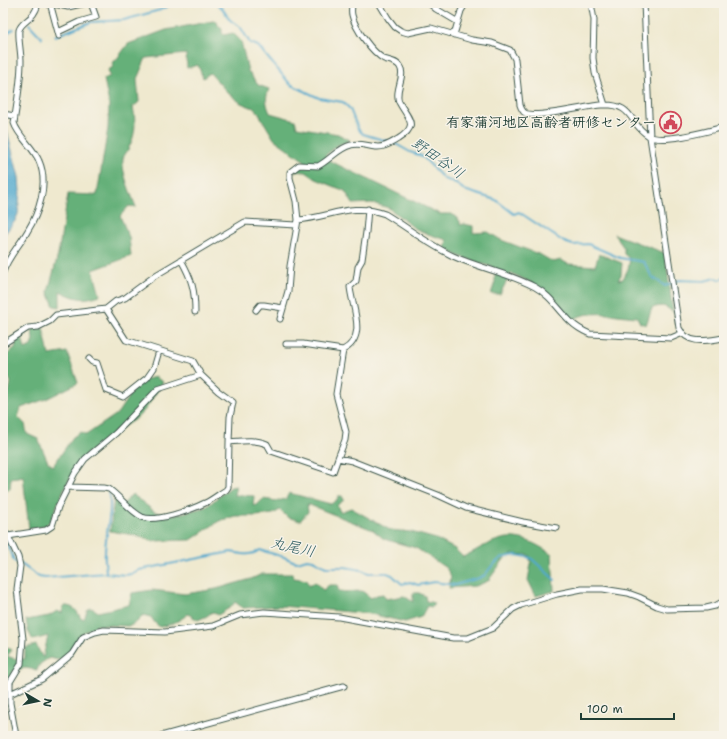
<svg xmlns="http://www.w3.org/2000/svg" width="727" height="739" font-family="'Shantell Sans','Klee One',sans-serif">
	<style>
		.forest { fill: #65b079; stroke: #427656 }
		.water { fill: #51a9ce; stroke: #387381 }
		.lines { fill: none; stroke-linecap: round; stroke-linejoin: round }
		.stream { stroke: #51a9ce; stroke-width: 2 }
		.minor-casing { stroke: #3e574b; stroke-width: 7 }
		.minor { stroke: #fff; stroke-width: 5 }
		.labels { text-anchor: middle; stroke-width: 3; stroke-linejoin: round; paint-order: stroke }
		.poi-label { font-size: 14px; font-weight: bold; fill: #1f3d34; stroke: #f7f3e8; text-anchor: end }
		.water-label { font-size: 15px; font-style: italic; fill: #2e5d62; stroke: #f7f3e8 }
	</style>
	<rect width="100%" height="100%" fill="#f7f3e8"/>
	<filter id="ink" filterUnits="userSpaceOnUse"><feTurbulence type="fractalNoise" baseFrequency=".025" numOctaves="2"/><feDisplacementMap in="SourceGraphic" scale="8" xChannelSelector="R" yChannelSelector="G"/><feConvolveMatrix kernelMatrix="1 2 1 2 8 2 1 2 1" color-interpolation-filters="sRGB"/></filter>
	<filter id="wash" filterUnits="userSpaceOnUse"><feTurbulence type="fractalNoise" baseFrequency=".012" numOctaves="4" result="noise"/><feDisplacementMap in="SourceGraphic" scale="16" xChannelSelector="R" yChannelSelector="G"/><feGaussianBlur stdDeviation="0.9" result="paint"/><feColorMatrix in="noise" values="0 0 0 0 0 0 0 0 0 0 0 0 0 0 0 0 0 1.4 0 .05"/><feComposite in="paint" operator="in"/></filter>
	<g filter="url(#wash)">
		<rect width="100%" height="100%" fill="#efe9cf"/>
		<path class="forest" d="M 213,21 L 217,22 L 218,25 L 222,29 L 222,33 L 224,35 L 233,33 L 241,41 L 248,71 L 258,85 L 269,89 C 265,98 266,104 270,113 L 295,120 L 297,127 L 338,134 L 350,140 L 336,146 L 325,156 L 330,161 L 440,214 L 452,214 L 460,221 L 460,225 L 464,224 L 473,226 L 473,233 L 488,232 L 501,240 L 541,255 L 553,262 L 561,260 L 568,264 L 595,266 L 599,254 L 622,263 L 621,275 L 618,280 L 623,279 L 628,269 L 630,259 L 624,254 L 624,248 L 614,234 L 665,253 L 673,313 C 666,305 662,305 652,308 L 646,325 L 640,323 L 637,317 C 620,316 585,308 572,321 L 556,300 L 536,285 L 511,273 L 500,294 L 491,294 L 495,282 L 495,268 L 459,256 L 445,249 L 447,240 L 428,234 L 414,228 L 389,208 L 372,203 L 353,204 L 345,191 L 316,179 L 306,172 L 294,171 L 299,168 L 303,167 L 306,162 L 274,139 L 256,109 L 241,103 L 229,94 L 210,73 L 203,78 L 198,65 L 187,68 L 186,54 L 146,58 L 137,79 L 139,102 L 133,107 C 136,122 136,134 129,147 C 128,151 124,155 123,158 C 121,171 131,194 136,207 L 129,206 L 120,216 L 129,237 L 131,256 L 93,270 L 100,295 C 83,301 76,299 60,291 L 60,307 L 54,306 L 48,292 L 58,255 L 68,194 L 97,195 L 108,128 L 109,104 L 104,79 L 110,76 L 108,70 L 113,67 L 112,63 L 116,60 L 128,44 L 166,30 Z
			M 43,328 L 49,355 L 67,352 L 78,383 L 46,399 L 21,408 L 18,417 L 25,424 L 27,434 L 38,439 L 48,462 L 53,466 L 73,437 L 81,432 L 86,435 L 117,414 L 139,381 L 155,377 L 163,382 L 145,410 L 137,418 L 115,432 L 83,457 L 64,489 L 51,520 L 45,526 L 29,529 L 23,476 L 11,478 L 10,489 L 3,492 L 3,392 L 9,392 L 11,382 C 2,368 0,358 15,348 L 17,338 L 22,337 L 25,349 L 31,346 L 33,340 L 32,329 Z
			M 236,486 L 234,495 L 254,496 L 253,506 L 257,505 L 263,499 L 277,501 L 286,499 L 289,493 L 331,504 L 338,499 L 338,496 L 342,496 L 344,500 L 337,505 L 340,512 L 351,508 L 390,530 L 411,532 L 436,539 L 455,549 L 463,557 C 478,550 497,536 515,538 C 528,539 541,547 552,554 L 554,591 L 536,596 L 528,580 L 531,564 L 529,555 L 513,554 L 505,558 L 488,581 L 476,586 L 449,588 L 451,576 L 446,568 L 416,548 L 384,539 L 373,530 L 307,504 L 308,512 L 300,521 L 287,517 L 280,510 L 273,514 L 256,516 L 235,516 L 219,521 L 191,540 L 153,541 L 134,535 L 110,531 L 114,500 L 123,505 L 132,494 L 155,512 L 175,515 L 206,507 L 231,487 Z
			M 262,574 L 292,574 L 294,578 L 307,580 L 309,586 L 315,582 L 323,590 L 329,585 L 337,585 L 339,592 L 362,591 L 371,598 L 377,595 L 383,594 L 386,599 L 404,596 L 413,602 L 413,593 L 419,593 L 425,596 L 426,601 L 434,603 L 432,607 L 427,606 L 421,617 L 405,622 L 371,614 L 339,611 L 281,606 L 243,608 L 235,602 L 231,607 L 218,615 L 212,612 L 207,616 L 198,620 L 188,614 C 179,621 171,625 160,627 L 155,623 L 151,617 L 143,615 L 138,621 L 130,626 L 97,625 L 81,634 L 70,654 L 59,660 L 49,658 L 40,664 L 37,670 L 25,668 L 14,671 L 7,683 L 3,683 L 3,645 L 12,650 L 7,656 L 15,659 L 25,659 L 25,648 L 36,645 L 43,658 L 48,636 L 33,640 L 28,631 L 26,620 L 49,616 L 57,611 L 62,613 L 63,606 C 73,605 78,611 81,619 L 84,619 C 88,610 88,604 98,612 L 129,605 L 132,593 L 152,590 L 185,594 L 216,589 L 251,579 Z"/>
		<path class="water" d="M 3,116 L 19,177 L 20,191 L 18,214 L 15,221 L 3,236 Z"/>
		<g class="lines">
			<path class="stream" d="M 215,3 L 222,8 L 230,20 L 241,28 L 250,43 L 258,46 L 290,84 L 319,98 L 343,102 L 350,109 L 358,129 L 363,134 L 390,142
				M 29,24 L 42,38
				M 3,35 L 14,29
				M 55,36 L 91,22 L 124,20 L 160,10 L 174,3
				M 394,143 L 410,152 L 422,156 L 444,179 L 456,183 L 464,190 L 496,200 L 514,214 L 519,212 L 564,242 L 573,245 L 588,244 L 620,258 L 644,262 L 652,277 L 665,286 L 679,280 L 704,281 L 716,278 L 720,280 L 724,278
				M 3,537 L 9,547 L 14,561 L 17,562
				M 21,564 L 39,577 L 45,578 L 106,573 L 125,575 L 131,574 L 139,570 L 231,552 C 243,554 249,557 260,550 L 284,557 L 293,561 L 297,562 L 307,559 L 313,560 L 326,567 L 345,567 L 362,570 L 368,573 L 387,573 L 392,575 L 402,584 L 410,582 L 418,585 L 434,582 L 455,585 L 479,578 L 485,575 L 491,567 L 501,558 L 516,555 L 528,557 L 532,559 L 555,580
				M 106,573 C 106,566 104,560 105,553 C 105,534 113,512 109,493"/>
		</g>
	</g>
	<g filter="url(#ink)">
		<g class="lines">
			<defs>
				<path id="minor" d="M 50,3 L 68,7 L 86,3
					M 50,3 L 59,36
					M 379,3 L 388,18 L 395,27 L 401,31 L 408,33 L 431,28 L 472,40 L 492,43 L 510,50 L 515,59 L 520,105 C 521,108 522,111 525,113 C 536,119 586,106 601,105 C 635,103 628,124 649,136 C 663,144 708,131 724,127
					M 429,3 L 436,9 L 458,22
					M 591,3 L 594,20 L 593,58 L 595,73 L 605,105
					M 644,3 L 650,137 L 679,328 C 688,346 708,340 724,338
					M 58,32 L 79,22 L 96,17 L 91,3
					M 454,35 L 461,11 L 466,3
					M 3,114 L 15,116
					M 298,220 C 330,217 353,202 385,214 C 408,228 428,244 453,256 C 479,268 509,273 535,287 C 550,295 558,309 570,321 C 576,327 583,331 590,334 L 671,338 L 683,333
					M 181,260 C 192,279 195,291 195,312
					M 3,272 C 8,257 19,246 27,232 C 39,213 49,184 39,161 C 34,148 18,136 14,123 C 17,102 21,82 21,61 C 21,52 18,38 19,30 C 22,20 35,20 38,3
					M 106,309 L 126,340 L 193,361 L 201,375 L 218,391 L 233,402 L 230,417 L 229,442
					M 256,310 L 260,305 L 264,305 L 283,308
					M 280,319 L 288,291 L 290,266 L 298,220 L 296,201 L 290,178 L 290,172 L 299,165 L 318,166 C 330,160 338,148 351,145 C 360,142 369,147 378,147 C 386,147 391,143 398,139 C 420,125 408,119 399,102 C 394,90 406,76 400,67 C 397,61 389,61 384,59 C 372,52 355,29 352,15 C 351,11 352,7 352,3
					M 3,344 L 28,328 L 38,327 L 50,321 L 56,315 L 106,309 L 116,301 L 125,298 L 156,275 L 245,222 L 296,225
					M 286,344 L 303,344 L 343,350 C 368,337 352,308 350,287 L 356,281 L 358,267 L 362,260 L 366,232 L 368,209
					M 89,359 L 92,362 L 97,363 L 106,390 L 123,397 L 147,378 L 154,368 L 159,351
					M 338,458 L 345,440 L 346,432 L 336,394 L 343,350
					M 68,487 L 75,473 L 85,459 L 116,433 L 158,389 L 201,375
					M 3,529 L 8,536 L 18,557 L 20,566 L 17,589 L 23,639 L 21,664 L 10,682 L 10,703 L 16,736
					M 8,536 L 46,530 L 52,526 L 58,507 L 68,487 L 104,488 L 109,489 C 120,497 130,511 142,517 C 155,523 191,510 205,503 C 212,500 219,494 226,490 L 228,487 L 229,442 C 242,441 255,439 267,444 L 271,451 L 333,472 L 338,458 L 352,461 L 438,495 L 466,508 L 523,522 L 557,528
					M 10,694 L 42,679 L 72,654 L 83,637 L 95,632 L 104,630 L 165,632 L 213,626 L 240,615 L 264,612 L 339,617 L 453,638 L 468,638 L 493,628 L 513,609 L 521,605 L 557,594 L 582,589 L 603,589 L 628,593 L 639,597 L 657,606 L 667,609 L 706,608 L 715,606 L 724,601
					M 161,736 L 344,686"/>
			</defs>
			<use href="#minor" class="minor-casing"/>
			<use href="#minor" class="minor"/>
		</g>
	</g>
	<defs>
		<symbol id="civic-ring" viewBox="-11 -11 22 22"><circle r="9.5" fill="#f7f3e8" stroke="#d1495b" stroke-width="1.5"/><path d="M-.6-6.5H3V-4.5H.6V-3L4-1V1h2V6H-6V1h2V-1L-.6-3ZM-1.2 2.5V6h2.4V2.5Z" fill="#d1495b"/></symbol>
	</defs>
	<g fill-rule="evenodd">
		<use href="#civic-ring" x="658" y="110" width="25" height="25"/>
	</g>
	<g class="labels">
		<g class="poi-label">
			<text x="656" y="127">有家蒲河地区高齢者研修センター</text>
		</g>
		<g class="water-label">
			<text transform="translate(438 158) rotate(35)" y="5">野田谷川</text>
			<text transform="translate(293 547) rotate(13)" y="5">丸尾川</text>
		</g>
	</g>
	<rect width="727" height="739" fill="none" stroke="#f7f3e8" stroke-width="16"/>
	<g transform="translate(38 701) rotate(99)" stroke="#f7f3e8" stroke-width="3" paint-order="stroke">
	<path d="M0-3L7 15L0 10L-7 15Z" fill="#1f3d34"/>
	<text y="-6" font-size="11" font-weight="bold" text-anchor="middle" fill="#1f3d34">N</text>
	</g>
	<path d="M581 713v6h93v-6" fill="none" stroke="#1f3d34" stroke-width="2"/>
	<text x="587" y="713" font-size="12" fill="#1f3d34" stroke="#f7f3e8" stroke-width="3" paint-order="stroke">100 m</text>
</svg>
